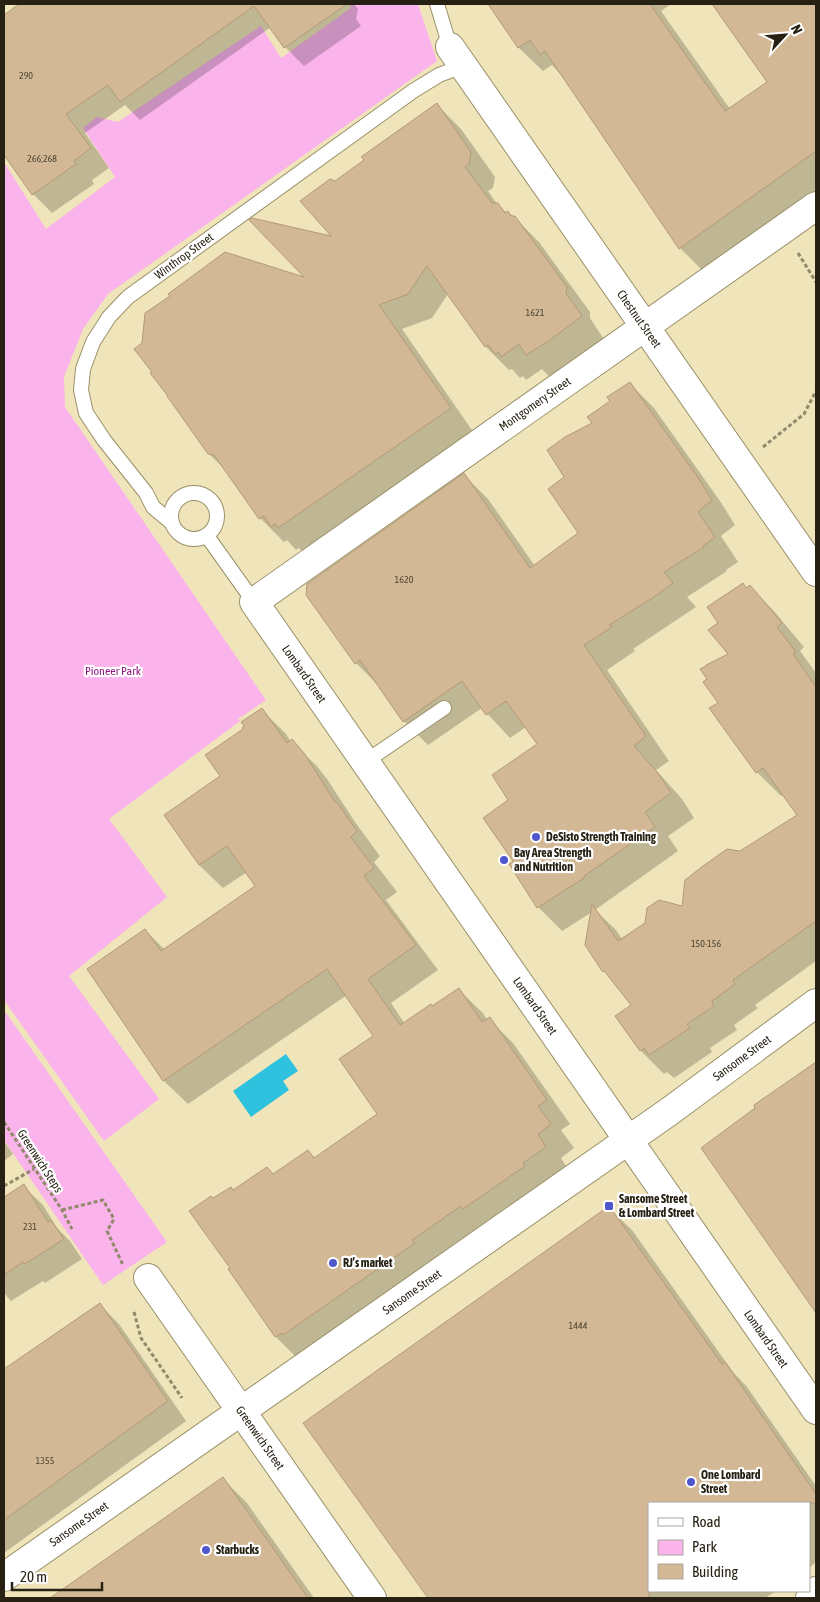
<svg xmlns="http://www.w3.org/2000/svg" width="820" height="1602" font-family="'Asap Condensed',sans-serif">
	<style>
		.green { fill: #fbb4eb }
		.water { fill: #2fc2df }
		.shadow { fill: #0003 }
		.building { fill: #d2b895; stroke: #b39a77 }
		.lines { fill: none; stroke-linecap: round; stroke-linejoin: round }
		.service-casing { stroke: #9a9068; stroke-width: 16 }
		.minor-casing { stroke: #9a9068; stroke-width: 30 }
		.tertiary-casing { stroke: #9a9068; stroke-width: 30 }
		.primary-casing { stroke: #9a9068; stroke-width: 30 }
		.path { stroke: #91896b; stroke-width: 3; stroke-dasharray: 4 2.5; stroke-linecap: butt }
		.service { stroke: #fff; stroke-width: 14 }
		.minor { stroke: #fff; stroke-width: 28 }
		.tertiary { stroke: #fff; stroke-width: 28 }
		.primary { stroke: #fff; stroke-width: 28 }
		.poi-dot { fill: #4e57cd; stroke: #fff; stroke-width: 2 }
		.labels { text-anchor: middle; stroke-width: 4.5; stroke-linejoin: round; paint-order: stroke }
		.number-label { font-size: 10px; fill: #514733 }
		.street-label { font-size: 12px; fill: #262112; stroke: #fff }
		.park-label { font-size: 12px; fill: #8f197f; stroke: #fff }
		.poi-label { font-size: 12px; font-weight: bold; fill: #262112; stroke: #fff; text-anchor: start }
	</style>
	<rect width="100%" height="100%" fill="#efe4ba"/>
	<path class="green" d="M 350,4 L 418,4 L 437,61 L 108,294 L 83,329 L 64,377 L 65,407 L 266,700 L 238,719 L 240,721 L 109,819 L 167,897 L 69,976 L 159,1099 L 104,1141 L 4,1000 L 4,162 L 46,229 L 115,177 L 83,128 L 97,117 L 118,122 L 261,26 L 281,58 L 351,8 Z
		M 4,1010 L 167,1242 L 103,1285 L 4,1140 Z"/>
	<path class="water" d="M 286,1054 L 298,1071 L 283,1081 L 289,1090 L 251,1117 L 233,1091 Z"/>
	<path class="shadow" d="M 28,4 L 354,4 L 358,9 L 356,19 L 361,26 L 304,66 L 285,47 L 271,27 L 140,120 L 125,105 L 85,133 L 109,168 L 92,180 L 94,184 L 52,213 L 33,194 L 4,152 L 4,21 Z
		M 489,4 L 671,4 L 661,11 L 730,109 L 769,82 L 714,4 L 816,4 L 816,192 L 704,272 L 680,248 L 564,78 L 552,65 L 543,71 L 519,48 Z
		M 437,105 L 461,129 L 495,177 L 493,188 L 488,191 L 497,204 L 507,213 L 508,212 L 514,217 L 539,242 L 590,312 L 590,318 L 605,341 L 551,378 L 542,369 L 526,380 L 523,376 L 520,378 L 512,369 L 509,370 L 485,346 L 448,294 L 432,318 L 402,329 L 474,433 L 303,552 L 299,548 L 296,550 L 287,540 L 284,542 L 260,518 L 228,472 L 209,454 L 308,280 L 334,238 L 335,182 Z
		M 630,384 L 654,408 L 720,501 L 735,525 L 721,536 L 738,562 L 726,570 L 727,571 L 687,597 L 696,607 L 633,649 L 635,651 L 607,670 L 669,761 L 656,770 L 682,799 L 694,818 L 668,836 L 678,851 L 595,910 L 616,930 L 622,939 L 683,907 L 740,853 L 798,815 L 783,794 L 781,796 L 757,772 L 720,703 L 730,655 L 720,623 L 746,589 L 750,587 L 773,610 L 804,647 L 800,651 L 816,673 L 816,961 L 755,1005 L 758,1008 L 734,1025 L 737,1030 L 710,1048 L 712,1052 L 674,1078 L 667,1072 L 664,1074 L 640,1050 L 632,1006 L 612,979 L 603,970 L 592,912 L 562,931 L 538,907 L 515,862 L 510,800 L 539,744 L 526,727 L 510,738 L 482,708 L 428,745 L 404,721 L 380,687 L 356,663 L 464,475 L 488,499 L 535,566 L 580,533 L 566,477 L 594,424 L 612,401 Z
		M 262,710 L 286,734 L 291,742 L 316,765 L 327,779 L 355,822 L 380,856 L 374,862 L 397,892 L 386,900 L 438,970 L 391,1003 L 405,1024 L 459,990 L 483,1013 L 487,1020 L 489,1019 L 513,1043 L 570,1124 L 561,1130 L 574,1148 L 561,1158 L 569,1171 L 299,1360 L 276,1337 L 230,1270 L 232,1268 L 213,1200 L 274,1175 L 308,1151 L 316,1159 L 379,1115 L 375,1036 L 347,995 L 188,1104 L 164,1081 L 88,970 L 145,930 L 165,950 L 257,886 L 247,872 L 223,888 L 199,865 L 222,777 L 245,729 Z
		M 816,1063 L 816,1188 L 794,1175 L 816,1206 L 816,1311 L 703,1148 L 757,1108 L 755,1105 Z
		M 4,1141 L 13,1154 L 4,1161 Z
		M 23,1186 L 43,1205 L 57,1228 L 70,1241 L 82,1259 L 45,1283 L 43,1281 L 11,1301 L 4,1293 L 4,1198 Z
		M 609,1208 L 632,1230 L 733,1372 L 747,1387 L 816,1486 L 816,1562 L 809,1568 L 809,1503 L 649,1503 L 649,1591 L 776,1591 L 765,1598 L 429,1598 L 305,1423 Z
		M 100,1305 L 119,1324 L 186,1421 L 4,1553 L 4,1371 Z
		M 223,1479 L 247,1503 L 314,1598 L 52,1598 Z"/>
	<path class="building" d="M 19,4 L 347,4 L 284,48 L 254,6 L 120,102 L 108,85 L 66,114 L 91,148 L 74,161 L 76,164 L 32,195 L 4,155 L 4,15 Z
		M 488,4 L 650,4 L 725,111 L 767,82 L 712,4 L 816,4 L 816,151 L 679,249 L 545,51 L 540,55 L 530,40 L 518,48 Z
		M 437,103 L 471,152 L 469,164 L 465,167 L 492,203 L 498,203 L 505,213 L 508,211 L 511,216 L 515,216 L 567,287 L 566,293 L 582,316 L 550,340 L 526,355 L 519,344 L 501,357 L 499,352 L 495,354 L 488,345 L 485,347 L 427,266 L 408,294 L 379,305 L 451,408 L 278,528 L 275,524 L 271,527 L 264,516 L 259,519 L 214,455 L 208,454 L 167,396 L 168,396 L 150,373 L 152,372 L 134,349 L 142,343 L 145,313 L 170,296 L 168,294 L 225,252 L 304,277 L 249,220 L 252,218 L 331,236 L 300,201 L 330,179 L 335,181 L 364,160 L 361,157 Z
		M 630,382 L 697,476 L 712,500 L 698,512 L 715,537 L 703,546 L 704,547 L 664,572 L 673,583 L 654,597 L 609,625 L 612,627 L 584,645 L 646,736 L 634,746 L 658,773 L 671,793 L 645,812 L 655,827 L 584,876 L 584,878 L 537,908 L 509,864 L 513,861 L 483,818 L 508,800 L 492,775 L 537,744 L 506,701 L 486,715 L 462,681 L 403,722 L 360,660 L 355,664 L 306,595 L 307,584 L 464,473 L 530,568 L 578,533 L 548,489 L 564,477 L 547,450 L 565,437 L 592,423 L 587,417 L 610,401 L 607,397 Z
		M 743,583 L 746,588 L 750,585 L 782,623 L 777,627 L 796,652 L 793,654 L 816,687 L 816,921 L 733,980 L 735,984 L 712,1001 L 714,1006 L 687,1024 L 690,1028 L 649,1055 L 644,1048 L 640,1051 L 615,1016 L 631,1005 L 605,972 L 602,971 L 585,945 L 592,904 L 618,941 L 645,923 L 647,908 L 659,900 L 682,906 L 685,880 L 703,866 L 727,849 L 740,851 L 797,815 L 763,768 L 756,773 L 709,708 L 718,703 L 703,682 L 707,679 L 700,669 L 706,666 L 706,665 L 728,654 L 708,630 L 718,623 L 707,607 Z
		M 262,708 L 287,743 L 292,739 L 304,753 L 335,802 L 336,801 L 357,831 L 351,837 L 374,868 L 364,876 L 416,945 L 368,979 L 400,1025 L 431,1004 L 432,1006 L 459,988 L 482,1022 L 490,1017 L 547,1100 L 538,1106 L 551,1124 L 538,1134 L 546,1147 L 523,1163 L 525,1166 L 463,1209 L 461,1206 L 412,1240 L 415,1243 L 283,1335 L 282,1333 L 275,1337 L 228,1269 L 230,1268 L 189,1211 L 211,1196 L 213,1198 L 231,1187 L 233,1190 L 267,1167 L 273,1174 L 308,1150 L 314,1158 L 377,1114 L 339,1059 L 373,1036 L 327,969 L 163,1081 L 87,969 L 145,929 L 161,951 L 255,886 L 227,846 L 199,865 L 164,815 L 220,776 L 205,755 L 243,729 L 242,728 L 244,726 L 241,722 Z
		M 816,1062 L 816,1313 L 701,1148 L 755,1108 L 754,1105 Z
		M 24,1184 L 48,1222 L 51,1220 L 64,1239 L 25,1264 L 23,1262 L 4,1275 L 4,1197 Z
		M 609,1206 L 722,1364 L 725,1362 L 816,1494 L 816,1503 L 649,1503 L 649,1598 L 428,1598 L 303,1423 Z
		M 100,1303 L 168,1401 L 4,1520 L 4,1369 Z
		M 223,1477 L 308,1598 L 50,1598 Z"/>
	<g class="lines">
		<defs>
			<path id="service" d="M 437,4 L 450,47
				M171 516a23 23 0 1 1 46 0a23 23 0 1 1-46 0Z
				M 171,522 L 153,507 L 146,493 L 104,440 L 86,413 L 81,390 L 83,369 L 93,342 L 109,317 L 128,297 L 413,91 L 439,75 L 463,66
				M 207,536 L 254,602
				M 365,762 L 444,708"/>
			<path id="minor" d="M 450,47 L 816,572
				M 816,206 L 254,602 L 816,1410
				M 148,1278 L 372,1598"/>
			<path id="tertiary" d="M 4,1577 L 670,1111 L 816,1003"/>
			<path id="primary" d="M 810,1598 L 816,1591"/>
		</defs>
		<use href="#service" class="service-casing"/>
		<use href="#minor" class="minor-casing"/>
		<use href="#tertiary" class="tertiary-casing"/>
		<use href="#primary" class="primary-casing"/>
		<path class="path" d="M 798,253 L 816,282
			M 763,447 L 804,414 L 816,391
			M 4,1122 L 62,1210 L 72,1229
			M 4,1186 L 34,1169
			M 62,1210 L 103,1200 L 114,1219 L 107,1231 L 123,1265
			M 134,1312 L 141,1338 L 182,1398"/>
		<use href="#service" class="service"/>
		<use href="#minor" class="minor"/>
		<use href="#tertiary" class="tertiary"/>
		<use href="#primary" class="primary"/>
	</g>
	<g class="poi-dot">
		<circle cx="536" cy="837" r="5"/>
		<circle cx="504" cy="860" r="5"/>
		<rect x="604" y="1201" width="10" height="10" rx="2.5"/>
		<circle cx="333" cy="1263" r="5"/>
		<circle cx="691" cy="1482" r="5"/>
		<circle cx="206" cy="1550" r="5"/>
	</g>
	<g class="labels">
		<g class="number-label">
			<text x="26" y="79">290</text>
			<text x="42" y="162">266;268</text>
			<text x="535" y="316">1621</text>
			<text x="404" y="583">1620</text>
			<text x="706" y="947">150-156</text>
			<text x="30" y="1230">231</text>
			<text x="578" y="1329">1444</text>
			<text x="45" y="1464">1355</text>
		</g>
		<g class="street-label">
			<text transform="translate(184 256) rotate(-36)" y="4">Winthrop Street</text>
			<text transform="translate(639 319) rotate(55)" y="4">Chestnut Street</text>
			<text transform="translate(535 404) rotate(-35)" y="4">Montgomery Street</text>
			<text transform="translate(304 674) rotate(55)" y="4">Lombard Street</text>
			<text transform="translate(535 1006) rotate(55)" y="4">Lombard Street</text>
			<text transform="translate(742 1058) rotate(-36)" y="4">Sansome Street</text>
			<text transform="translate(40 1161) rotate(57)" y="4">Greenwich Steps</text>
			<text transform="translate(412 1292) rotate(-35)" y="4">Sansome Street</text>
			<text transform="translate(766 1339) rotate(55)" y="4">Lombard Street</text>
			<text transform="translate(260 1438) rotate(55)" y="4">Greenwich Street</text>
			<text transform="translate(79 1524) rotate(-35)" y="4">Sansome Street</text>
		</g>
		<g class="park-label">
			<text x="113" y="675">Pioneer Park</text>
		</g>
		<g class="poi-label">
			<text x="546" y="841">DeSisto Strength Training</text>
			<text x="514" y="857">Bay Area Strength<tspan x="514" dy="14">and Nutrition</tspan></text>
			<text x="619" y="1203">Sansome Street<tspan x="619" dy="14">&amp; Lombard Street</tspan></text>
			<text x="343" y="1267">RJ’s market</text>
			<text x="701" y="1479">One Lombard<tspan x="701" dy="14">Street</tspan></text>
			<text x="216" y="1554">Starbucks</text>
		</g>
	</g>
	<rect width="820" height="1602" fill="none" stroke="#262112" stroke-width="10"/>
	<rect x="648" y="1502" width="162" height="90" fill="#ffffff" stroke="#a8a6a0"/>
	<rect x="658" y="1518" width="25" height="8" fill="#ffffff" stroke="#a8a6a0"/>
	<text x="692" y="1527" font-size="15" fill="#262112">Road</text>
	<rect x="658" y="1540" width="25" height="15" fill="#fbb4eb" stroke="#a8a6a0"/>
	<text x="692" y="1552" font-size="15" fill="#262112">Park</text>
	<rect x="658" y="1564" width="25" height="15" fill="#d2b895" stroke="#a8a6a0"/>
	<text x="692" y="1577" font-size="15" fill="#262112">Building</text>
	<g transform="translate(785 35) rotate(64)" stroke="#ffffff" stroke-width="4" paint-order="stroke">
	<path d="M0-4L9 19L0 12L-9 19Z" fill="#262112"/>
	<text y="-8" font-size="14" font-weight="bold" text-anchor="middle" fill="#262112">N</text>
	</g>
	<path d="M12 1582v8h90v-8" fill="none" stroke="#262112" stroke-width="2.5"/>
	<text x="20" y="1582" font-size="15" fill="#262112" stroke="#ffffff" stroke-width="4" paint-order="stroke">20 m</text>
</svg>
